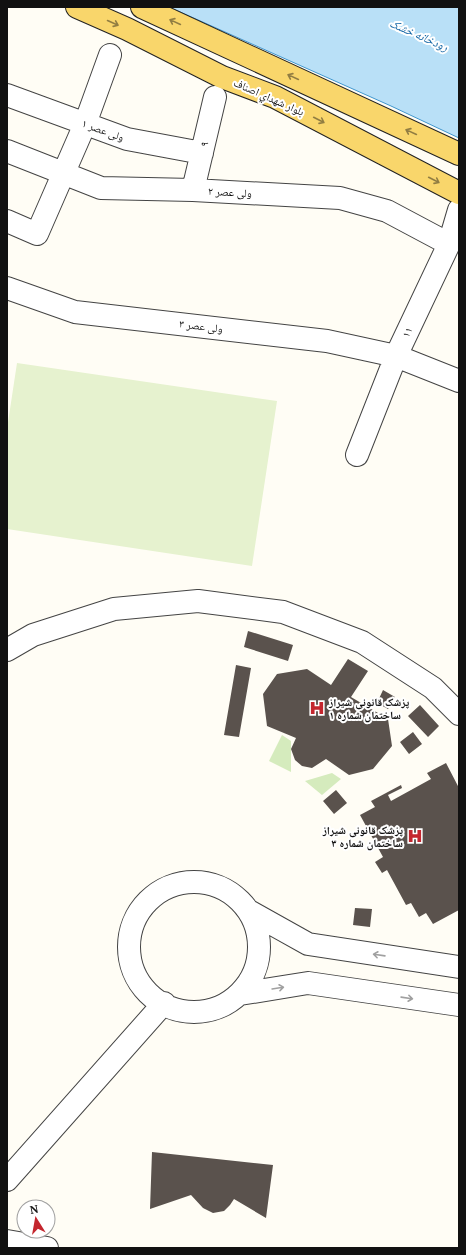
<svg xmlns="http://www.w3.org/2000/svg" width="466" height="1255" font-family="'PT Serif','Noto Naskh Arabic',serif">
	<style>
		.green { fill: #d5ebbd }
		.pitch { fill: #e6f2cf }
		.water { fill: #b9e0f7; stroke: #3f96cf }
		.building { fill: #5a524d }
		.lines { fill: none; stroke-linecap: round; stroke-linejoin: round }
		.minor-casing { stroke: #444; stroke-width: 24 }
		.major-casing { stroke: #222; stroke-width: 24 }
		.minor { stroke: #fff; stroke-width: 22 }
		.major { stroke: #f9d66b; stroke-width: 22 }
		.oneway { stroke: #917d42 }
		.oneway2 { stroke: #a0a0a0 }
		.labels { text-anchor: middle; stroke-width: 4; stroke-linejoin: round; paint-order: stroke }
		.street-label { font-size: 11px; fill: #111; stroke: #fff }
		.poi-label { font-size: 11px; font-weight: bold; fill: #111; stroke: #fff; text-anchor: start }
		.water-label { font-size: 12px; font-style: italic; fill: #1768a6; stroke: #fff }
	</style>
	<rect width="100%" height="100%" fill="#fffdf5"/>
	<path class="green" d="M 282,735 L 291,741 L 291,772 L 269,761 Z
		M 332,773 L 341,779 L 322,795 L 305,781 Z"/>
	<path class="pitch" d="M 17,363 L 277,401 L 252,566 L 7,529 L 7,429 Z"/>
	<path class="water" d="M 169,7 L 459,7 L 459,138 L 391,106 Z"/>
	<path class="building" d="M 248,631 L 293,645 L 288,661 L 244,647 Z
		M 348,659 L 368,671 L 351,697 L 388,719 L 392,746 L 373,769 L 349,775 L 326,759 L 312,768 L 302,766 L 295,760 L 291,749 L 296,738 L 267,726 L 263,694 L 277,674 L 307,669 L 331,685 Z
		M 236,665 L 251,668 L 239,737 L 224,735 Z
		M 383,690 L 395,697 L 388,709 L 377,703 Z
		M 420,705 L 439,726 L 428,737 L 408,716 Z
		M 413,732 L 422,744 L 409,754 L 400,742 Z
		M 446,763 L 459,788 L 459,910 L 433,924 L 426,913 L 419,917 L 411,903 L 406,905 L 387,870 L 382,873 L 375,862 L 383,857 L 360,815 L 375,807 L 371,801 L 401,785 L 402,788 L 388,795 L 391,801 L 431,779 L 427,773 Z
		M 336,790 L 347,803 L 334,814 L 323,801 Z
		M 355,908 L 372,909 L 370,927 L 353,925 Z
		M 152,1152 L 273,1165 L 266,1218 L 234,1199 L 230,1205 L 224,1211 L 213,1213 L 203,1208 L 191,1195 L 150,1209 Z"/>
	<g class="lines">
		<defs>
			<path id="minor" d="M 7,95 L 127,139 L 202,153
				M 7,151 L 101,188 L 193,190 L 340,198 L 387,211 L 449,244
				M 193,190 L 215,97
				M 7,221 L 37,234 L 85,124 L 110,55
				M 7,288 L 75,312 L 327,341 L 396,356 L 459,381
				M 357,455 L 396,356 L 449,244 L 459,210
				M 7,650 L 33,635 L 114,609 L 198,601 L 283,612 L 362,642 L 433,688 L 459,714
				M129 947a65 65 0 1 1 130 0a65 65 0 1 1-130 0Z
				M 249,911 L 308,944 L 459,967
				M 240,994 L 308,983 L 459,1005
				M 7,1180 L 164,1003
				M 7,1241 L 47,1248"/>
			<path id="major" d="M 77,7 L 127,29 L 222,77 L 275,97 L 459,193
				M 142,7 L 459,154"/>
		</defs>
		<use href="#minor" class="minor-casing"/>
		<use href="#major" class="major-casing"/>
		<use href="#minor" class="minor"/>
		<use href="#major" class="major"/>
	</g>
	<defs><path id="oneway-shaft" d="M-6 0H5M1.5-3L5.5 0L1.5 3" fill="none" stroke-width="1.6" stroke-linecap="round" stroke-linejoin="round"/></defs>
	<g class="oneway">
		<use href="#oneway-shaft" transform="translate(175 22) rotate(-155)"/>
		<use href="#oneway-shaft" transform="translate(113 23) rotate(24)"/>
		<use href="#oneway-shaft" transform="translate(293 77) rotate(-155)"/>
		<use href="#oneway-shaft" transform="translate(319 120) rotate(27)"/>
		<use href="#oneway-shaft" transform="translate(411 132) rotate(-155)"/>
		<use href="#oneway-shaft" transform="translate(434 180) rotate(27)"/>
	</g>
	<g class="oneway2">
		<use href="#oneway-shaft" transform="translate(379 955) rotate(-172)"/>
		<use href="#oneway-shaft" transform="translate(278 988) rotate(-9)"/>
		<use href="#oneway-shaft" transform="translate(407 998) rotate(8)"/>
	</g>
	<defs>
		<symbol id="hospital-bare" viewBox="-9 -9 18 18"><path d="M-5-5h3v3.5h4V-5h3V5h-3V1.5h-4V5h-3Z" fill="#c4262e" stroke="#fff" stroke-width="2.5" paint-order="stroke"/></symbol>
	</defs>
	<g fill-rule="evenodd">
		<use href="#hospital-bare" x="306" y="697" width="22" height="22"/>
		<use href="#hospital-bare" x="404" y="825" width="22" height="22"/>
	</g>
	<g class="labels">
		<g class="street-label">
			<text transform="translate(269 97) rotate(24)" y="4">بلوار شهداي اصناف</text>
			<text transform="translate(103 130) rotate(20)" y="4">ولی عصر ۱</text>
			<text transform="translate(204 144) rotate(-78)" y="4">۹</text>
			<text transform="translate(230 192) rotate(3)" y="4">ولی عصر ۲</text>
			<text transform="translate(201 326) rotate(7)" y="4">ولی عصر ۳</text>
			<text transform="translate(407 332) rotate(-65)" y="4">۱۱</text>
		</g>
		<g class="poi-label">
			<text x="329" y="706">پزشک قانونی شیراز<tspan x="329" dy="13">ساختمان شماره ۱</tspan></text>
			<text x="403" y="834" text-anchor="end">پزشک قانونی شیراز<tspan x="403" dy="13">ساختمان شماره ٣</tspan></text>
		</g>
		<g class="water-label">
			<text transform="translate(419 35) rotate(24)" y="4">رودخانه خشک</text>
		</g>
	</g>
	<rect width="466" height="1255" fill="none" stroke="#111111" stroke-width="16"/>
	<g transform="translate(36 1219) rotate(349)"><circle r="19" fill="#ffffff" stroke="#a0a0a0"/>
	<path d="M0-3L7 15L0 10L-7 15Z" fill="#c4262e"/>
	<text y="-6" font-size="11" font-weight="bold" text-anchor="middle" fill="#111111">N</text>
	</g>
</svg>
